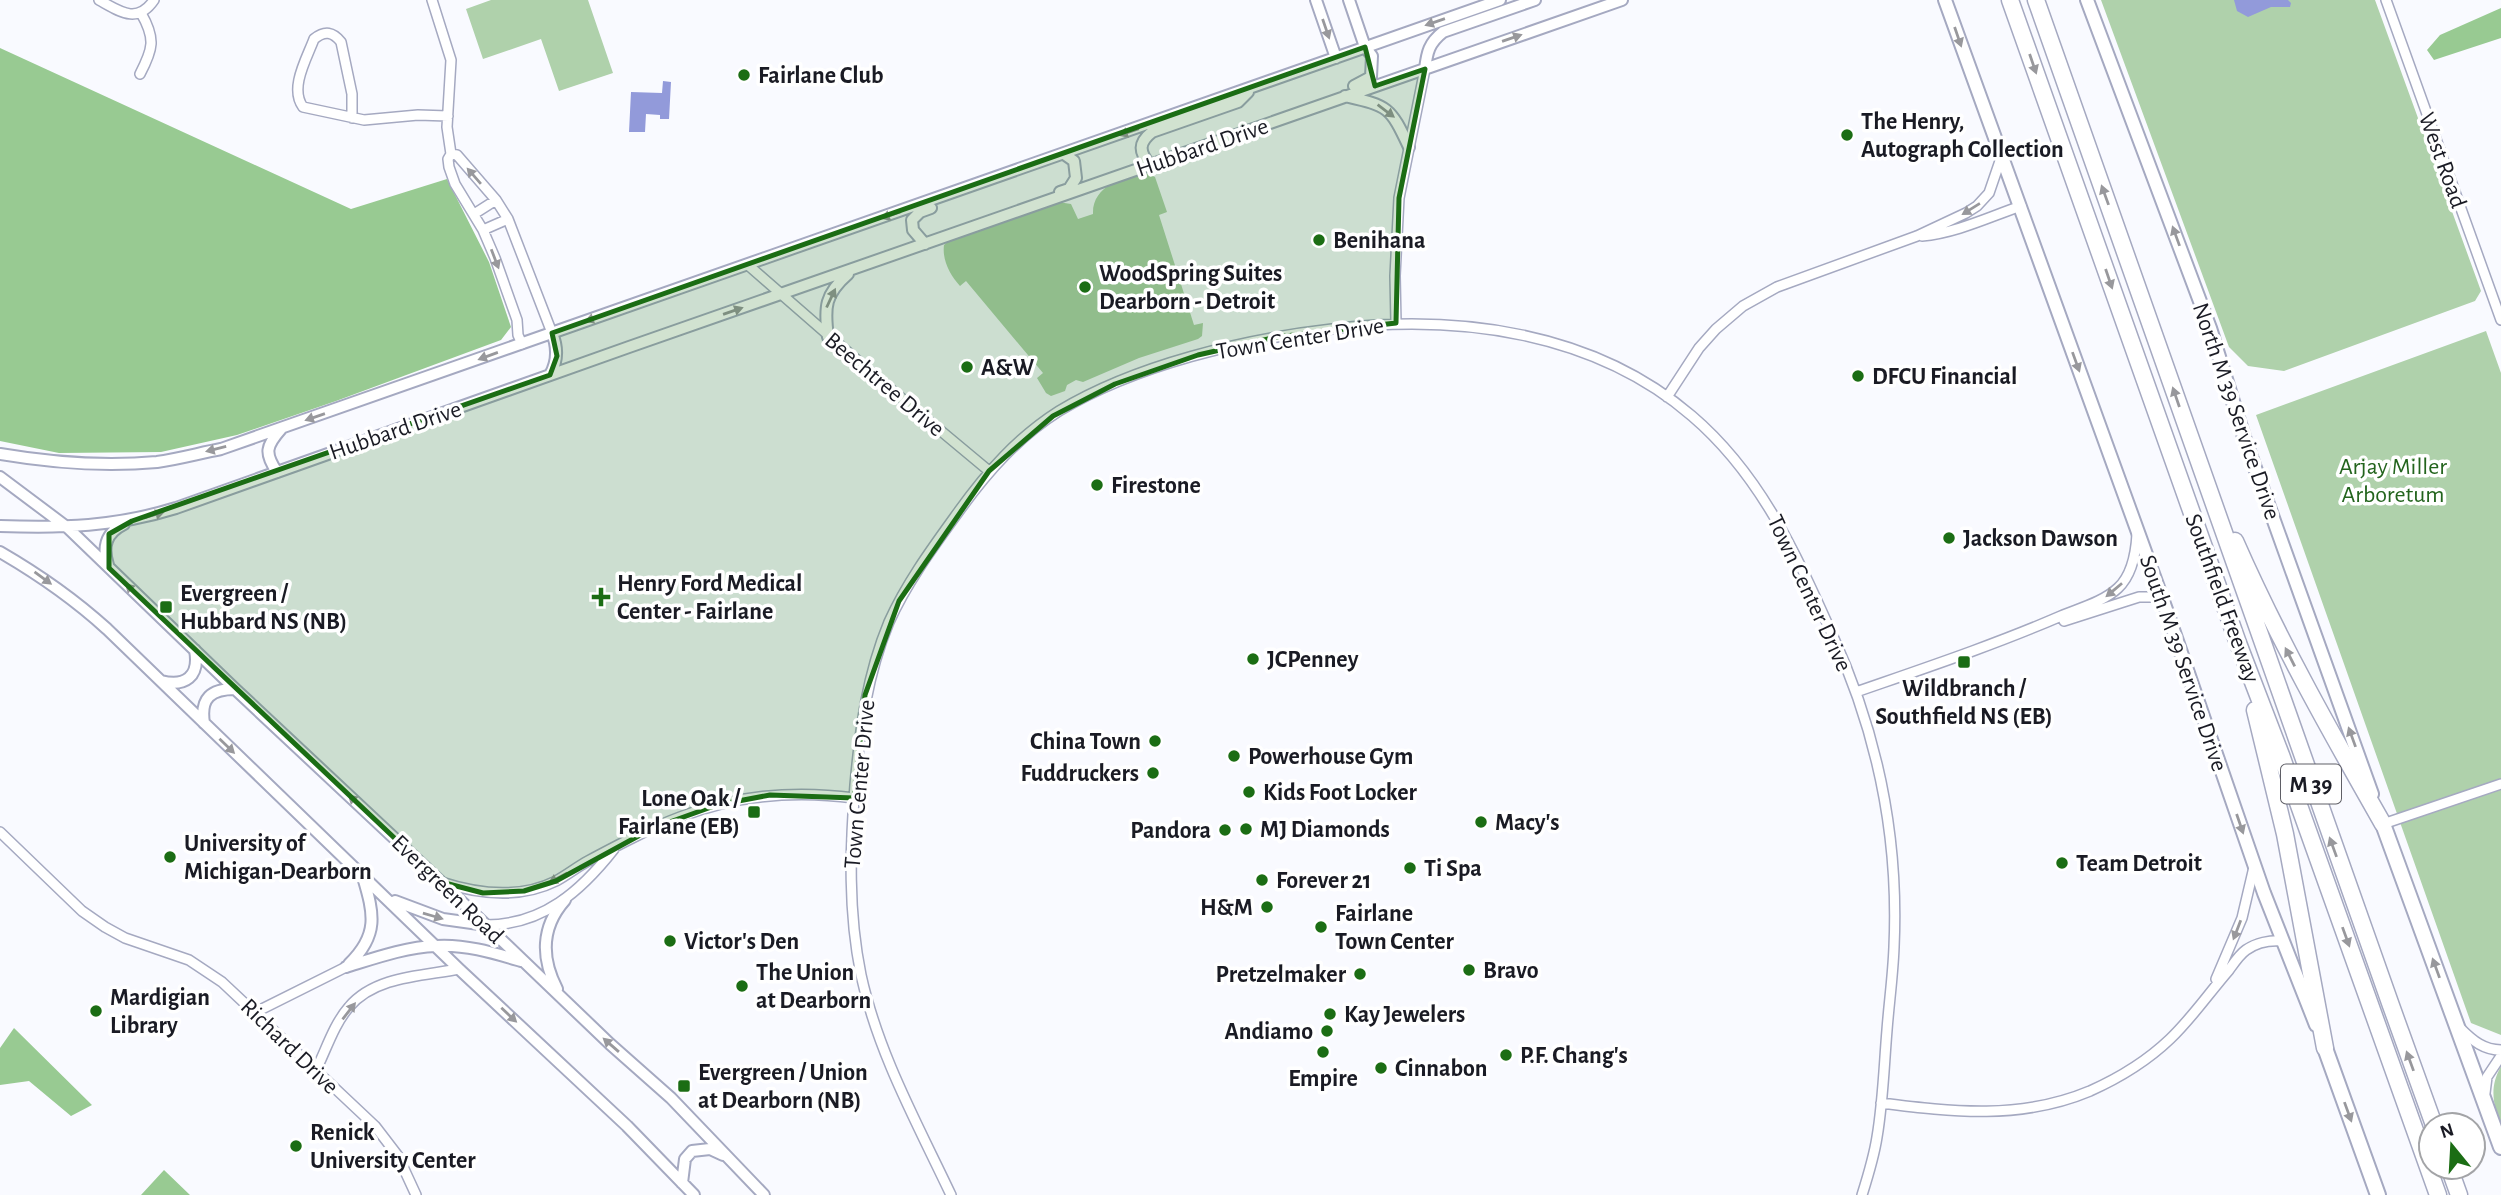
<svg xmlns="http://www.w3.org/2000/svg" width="2501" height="1195" font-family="'Alegreya Sans',sans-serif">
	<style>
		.green { fill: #afd1ab }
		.forest { fill: #98ca92 }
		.water { fill: #929ada }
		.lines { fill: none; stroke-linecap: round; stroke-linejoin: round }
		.minor-casing { stroke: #a5a9c1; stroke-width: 12 }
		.tertiary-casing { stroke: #a5a9c1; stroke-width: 14 }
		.secondary-casing { stroke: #a5a9c1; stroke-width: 16 }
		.primary-casing { stroke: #a5a9c1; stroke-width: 18 }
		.motorway-casing { stroke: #a5a9c1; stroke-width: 19 }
		.minor { stroke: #fff; stroke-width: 9 }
		.tertiary { stroke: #fff; stroke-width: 10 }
		.secondary { stroke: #fff; stroke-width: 12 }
		.primary { stroke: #fff; stroke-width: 14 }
		.motorway { stroke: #fff; stroke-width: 16 }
		.oneway { fill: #98989c }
		.marked { fill: #1b6d14; fill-opacity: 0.2; stroke: #1b6d14; stroke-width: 5; stroke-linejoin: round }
		.poi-dot { fill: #1b6d14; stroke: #fff; stroke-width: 2.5 }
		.labels { text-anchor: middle; stroke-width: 7; stroke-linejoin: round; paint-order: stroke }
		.shield { fill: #fff; stroke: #5f5f66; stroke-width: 2 }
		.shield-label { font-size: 23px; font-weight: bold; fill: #1a1b24 }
		.poi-label { font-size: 24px; font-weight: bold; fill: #1a1b24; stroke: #fff; text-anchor: start }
		.street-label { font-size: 24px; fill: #1a1b24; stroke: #fff }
		.park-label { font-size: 24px; fill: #23641d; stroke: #fff }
	</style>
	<rect width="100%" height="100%" fill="#f9faff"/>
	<path class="green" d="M 491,0 L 588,0 L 613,73 L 559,91 L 541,39 L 483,59 L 466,9 Z
		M 2101,0 L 2375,0 L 2481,291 L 2475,301 L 2284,371 L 2248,366 L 2229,347 Z
		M 1146,173 L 1155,177 L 1167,212 L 1159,215 L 1194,325 L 1203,323 L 1202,336 L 1198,339 L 1139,358 L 1083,382 L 1076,380 L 1067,385 L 1065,391 L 1051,396 L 1046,393 L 1037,378 L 1043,373 L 966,281 L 960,286 C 950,275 942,260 944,245 L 950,240 L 1058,202 L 1071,204 L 1078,219 L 1093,214 C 1092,186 1123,177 1146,173 Z
		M 2486,331 L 2501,373 L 2501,1035 L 2471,1023 L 2256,415 Z
		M 2501,1066 L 2501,1126 C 2493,1103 2489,1088 2501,1066 Z"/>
	<path class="forest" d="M 2501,8 L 2501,38 L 2434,60 L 2427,50 L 2440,35 Z
		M 0,48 L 351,209 L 447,179 L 489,262 L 511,327 L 501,340 L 336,401 L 237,435 L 161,452 L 59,453 L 0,441 Z
		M 14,1028 L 92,1105 L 71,1116 L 29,1081 L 0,1085 L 0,1048 Z
		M 164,1170 L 190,1195 L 141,1195 Z"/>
	<path class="water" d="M 2234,0 L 2288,0 L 2291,3 L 2290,7 L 2271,7 L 2248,17 L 2237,11 Z
		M 663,81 L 671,82 L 669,119 L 660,119 L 660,115 L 646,114 L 645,132 L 629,132 L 631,92 L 662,93 Z"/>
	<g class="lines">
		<defs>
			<path id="minor" d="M 99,0 C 119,11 137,25 154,0
				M 432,0 L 451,60 L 447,127 L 451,154 L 448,159 L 449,167 L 455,184 L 483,230 L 495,258 L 517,320 L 518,335 L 522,344
				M 2386,0 L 2501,320
				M 140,74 C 153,49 156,39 141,13
				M 352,118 L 352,94 L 341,42 C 333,32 325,30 314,39 C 307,58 289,88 303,107 L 364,120 L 418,115 L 448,116
				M 451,154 L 457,155 L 496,200 L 508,219 L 552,333
				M 474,214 L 496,200
				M 483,230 L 508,219
				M 1922,236 C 1956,233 1989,217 2021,206
				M 748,265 L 881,381 L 989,471
				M 1396,323 L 1395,276 L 1399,198 L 1425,69
				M 1667,397 L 1699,348 L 1716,329 L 1743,306 L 1777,287 L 1917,236 L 1966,213 L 1977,206 L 1989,193 L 2001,158
				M 2064,621 L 2139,597 L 2161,597
				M 1856,692 C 1925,668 1994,645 2061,616 C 2080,608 2103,602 2118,588 C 2132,575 2136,552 2137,534
				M 2383,824 L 2501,784
				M 0,832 L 82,911 L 105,927 L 125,938 L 189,960 L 222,982 L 375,1126 L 398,1156 L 416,1195
				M 441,882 C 478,894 520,899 556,881 C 567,875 577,867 588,861 C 618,845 648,829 680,817 C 736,795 795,790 854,798
				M 486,925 C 543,925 581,891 614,849
				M 2216,979 L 2242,918 L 2254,867
				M 256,1012 L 346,967
				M 2461,1029 C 2473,1041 2484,1050 2501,1050
				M 316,1070 C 326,1050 334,1024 349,1007 C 375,976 423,976 459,969
				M 2485,1093 L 2487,1077 L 2501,1056
				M 1881,1103 C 1953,1112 2021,1120 2090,1091 C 2119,1078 2147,1061 2170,1039 C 2192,1018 2209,993 2229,970 C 2234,963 2239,955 2246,950 C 2256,943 2270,940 2282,941
				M 951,1195 C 917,1123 878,1053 861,975 C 848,911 850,849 855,785 C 860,729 867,675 889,622 C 907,582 933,547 959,511 C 987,472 1018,437 1059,411 C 1135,365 1244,339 1332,329 C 1457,314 1593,331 1692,416 C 1761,475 1796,554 1832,634 C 1878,734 1899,838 1894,947 C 1893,975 1889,1003 1887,1030 C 1884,1066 1883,1102 1877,1137 C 1874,1157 1868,1176 1862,1195"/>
			<path id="tertiary" d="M 1316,0 L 1336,58
				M 1349,0 L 1365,47 L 1372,56 L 1371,77 L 1354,86
				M 1425,69 C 1427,52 1429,43 1443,32 L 1535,0
				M 1345,96 C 1388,106 1390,106 1409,147
				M 1150,165 C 1139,152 1138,143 1152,132 L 1238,102 L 1248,92
				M 1060,192 L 1069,189 L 1076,178 L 1074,161 L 1064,154
				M 925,244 L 913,230 L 912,220 L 920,212 L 931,208
				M 828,337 C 824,307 825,294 848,274
				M 550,375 C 558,361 558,348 552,333
				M 0,454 C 53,463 104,467 157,462 C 178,459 200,453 221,449 L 1500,0
				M 277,472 C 264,453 266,446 281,429
				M 0,477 L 68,528 L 235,689 L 441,882 L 610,1044 L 671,1098 L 764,1195
				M 0,526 C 63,528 115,527 176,508 L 629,347 L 1622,0
				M 0,552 C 38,574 74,599 107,629 L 459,969 L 627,1126 L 694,1195
				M 108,565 C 102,546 106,533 124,524
				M 161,681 C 185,687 200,677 195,650
				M 204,723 C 200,698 211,689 235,689
				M 395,901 L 443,919 L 486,925
				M 349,964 C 379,935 374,914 363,877
				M 346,967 C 375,958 406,947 436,946 C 465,944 494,953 521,961
				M 557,989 C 541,958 541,927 565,900
				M 682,1183 L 685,1159 L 692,1151 L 710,1149 L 723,1155"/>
			<path id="secondary" d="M 1945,0 L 2168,615 L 2264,893 L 2316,1025
				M 2087,0 L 2210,328 L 2245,440 L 2372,794"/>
			<path id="primary" d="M 2383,824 L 2501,1147
				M 2325,1048 L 2378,1195"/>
			<path id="motorway" d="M 2010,0 L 2238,643 L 2281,755 L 2438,1195
				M 2036,0 C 2167,376 2299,751 2434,1125
				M 2235,541 C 2278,639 2330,731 2383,824
				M 2255,710 L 2285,834 L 2325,1048
				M 2449,1167 L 2459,1195"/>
		</defs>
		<use href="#minor" class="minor-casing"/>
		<use href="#tertiary" class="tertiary-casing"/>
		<use href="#secondary" class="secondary-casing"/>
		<use href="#primary" class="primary-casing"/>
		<use href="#motorway" class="motorway-casing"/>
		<use href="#minor" class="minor"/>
		<use href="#tertiary" class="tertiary"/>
		<use href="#secondary" class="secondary"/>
		<use href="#primary" class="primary"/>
		<use href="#motorway" class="motorway"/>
	</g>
	<defs><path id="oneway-solid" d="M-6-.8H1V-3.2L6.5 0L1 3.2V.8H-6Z" transform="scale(1.75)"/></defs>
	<g class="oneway">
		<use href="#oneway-solid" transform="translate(1435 22) rotate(161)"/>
		<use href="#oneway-solid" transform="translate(1326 29) rotate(71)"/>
		<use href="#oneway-solid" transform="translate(1958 37) rotate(71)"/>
		<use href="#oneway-solid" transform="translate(1512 38) rotate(-19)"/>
		<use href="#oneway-solid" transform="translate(2033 64) rotate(71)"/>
		<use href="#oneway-solid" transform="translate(1386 111) rotate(37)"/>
		<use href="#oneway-solid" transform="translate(1129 132) rotate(161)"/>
		<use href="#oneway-solid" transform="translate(474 176) rotate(-131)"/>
		<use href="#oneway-solid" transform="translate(2105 195) rotate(-110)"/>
		<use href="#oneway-solid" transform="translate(1971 209) rotate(148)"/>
		<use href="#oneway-solid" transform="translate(891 215) rotate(161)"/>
		<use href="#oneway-solid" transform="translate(2176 236) rotate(-110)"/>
		<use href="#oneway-solid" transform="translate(495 259) rotate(69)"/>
		<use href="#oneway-solid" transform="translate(2109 279) rotate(71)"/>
		<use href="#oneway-solid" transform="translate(831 298) rotate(-65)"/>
		<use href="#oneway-solid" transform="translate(733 311) rotate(-19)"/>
		<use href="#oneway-solid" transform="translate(595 318) rotate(161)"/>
		<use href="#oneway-solid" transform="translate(488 356) rotate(160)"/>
		<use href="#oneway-solid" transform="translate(2076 362) rotate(70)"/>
		<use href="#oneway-solid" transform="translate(2176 397) rotate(-109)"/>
		<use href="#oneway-solid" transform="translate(315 417) rotate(161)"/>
		<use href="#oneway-solid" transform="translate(216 449) rotate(166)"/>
		<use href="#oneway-solid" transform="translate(154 515) rotate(-16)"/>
		<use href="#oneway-solid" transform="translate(43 578) rotate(36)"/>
		<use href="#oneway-solid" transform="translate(2114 590) rotate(140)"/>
		<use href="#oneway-solid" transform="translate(133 591) rotate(-136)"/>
		<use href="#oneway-solid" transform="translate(2290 657) rotate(-117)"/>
		<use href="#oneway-solid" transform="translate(2352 737) rotate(-110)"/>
		<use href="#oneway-solid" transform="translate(227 746) rotate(44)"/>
		<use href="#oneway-solid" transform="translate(356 802) rotate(-137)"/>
		<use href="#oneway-solid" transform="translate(2240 824) rotate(71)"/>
		<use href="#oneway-solid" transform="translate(2333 847) rotate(-110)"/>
		<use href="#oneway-solid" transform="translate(558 878) rotate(152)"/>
		<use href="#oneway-solid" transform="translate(433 916) rotate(16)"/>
		<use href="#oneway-solid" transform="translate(2237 930) rotate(111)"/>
		<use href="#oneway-solid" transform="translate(2346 937) rotate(70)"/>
		<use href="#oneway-solid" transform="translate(2436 968) rotate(-110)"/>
		<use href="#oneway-solid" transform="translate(349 1011) rotate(-52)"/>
		<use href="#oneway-solid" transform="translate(509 1015) rotate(43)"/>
		<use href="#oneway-solid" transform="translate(611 1045) rotate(-139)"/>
		<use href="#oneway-solid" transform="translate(2410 1061) rotate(-110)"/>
		<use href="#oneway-solid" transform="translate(2348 1112) rotate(70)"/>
	</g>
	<path class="marked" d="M 1365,47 L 1375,86 L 1425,69 L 1399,198 L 1396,323 L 1277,337 L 1198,355 L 1115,384 L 1053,416 L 989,471 L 899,601 L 865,695 L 854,798 L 770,795 L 717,805 L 653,828 L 556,881 L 524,891 L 483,893 L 441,882 L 109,568 L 109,534 L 132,521 L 550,375 L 557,356 L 552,333 Z"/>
	<g class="poi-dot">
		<circle cx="744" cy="75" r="7"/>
		<circle cx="1847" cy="135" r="7"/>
		<circle cx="1319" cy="240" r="7"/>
		<circle cx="1085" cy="287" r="7"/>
		<circle cx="967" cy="367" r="7"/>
		<circle cx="1858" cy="376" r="7"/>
		<circle cx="1097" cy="485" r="7"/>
		<circle cx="1949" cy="538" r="7"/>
		<path d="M597.5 586.5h7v7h7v7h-7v7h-7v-7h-7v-7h7z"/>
		<rect x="159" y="600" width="14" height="14" rx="3.5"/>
		<circle cx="1253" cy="659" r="7"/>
		<rect x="1957" y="655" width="14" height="14" rx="3.5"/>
		<circle cx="1155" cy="741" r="7"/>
		<circle cx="1234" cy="756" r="7"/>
		<circle cx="1153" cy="773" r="7"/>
		<circle cx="1249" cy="792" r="7"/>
		<rect x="747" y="805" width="14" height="14" rx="3.5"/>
		<circle cx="1481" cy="822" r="7"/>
		<circle cx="1246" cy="829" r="7"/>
		<circle cx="1225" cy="830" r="7"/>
		<circle cx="170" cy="857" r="7"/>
		<circle cx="2062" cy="863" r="7"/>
		<circle cx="1410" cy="868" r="7"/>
		<circle cx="1262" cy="880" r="7"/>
		<circle cx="1267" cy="907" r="7"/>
		<circle cx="1321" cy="927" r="7"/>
		<circle cx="670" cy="941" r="7"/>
		<circle cx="1469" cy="970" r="7"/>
		<circle cx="1360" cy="974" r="7"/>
		<circle cx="742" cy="986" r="7"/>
		<circle cx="96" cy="1011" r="7"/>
		<circle cx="1330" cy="1014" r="7"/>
		<circle cx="1327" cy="1031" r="7"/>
		<circle cx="1323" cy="1052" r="7"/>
		<circle cx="1506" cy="1055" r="7"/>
		<circle cx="1381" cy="1068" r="7"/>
		<rect x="677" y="1079" width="14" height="14" rx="3.5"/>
		<circle cx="296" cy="1146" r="7"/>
	</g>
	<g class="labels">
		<rect class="shield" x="2281" y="764.5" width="60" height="39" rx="5"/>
		<g class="shield-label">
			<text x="2311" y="792">M 39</text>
		</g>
		<g class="poi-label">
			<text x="758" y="83">Fairlane Club</text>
			<text x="1861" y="129">The Henry,<tspan x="1861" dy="28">Autograph Collection</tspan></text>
			<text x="1333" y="248">Benihana</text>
			<text x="1099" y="281">WoodSpring Suites<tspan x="1099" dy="28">Dearborn - Detroit</tspan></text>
			<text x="981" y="375">A&amp;W</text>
			<text x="1872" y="384">DFCU Financial</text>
			<text x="1111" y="493">Firestone</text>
			<text x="1963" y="546">Jackson Dawson</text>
			<text x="617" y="591">Henry Ford Medical<tspan x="617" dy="28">Center - Fairlane</tspan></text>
			<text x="180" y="601">Evergreen /<tspan x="180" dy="28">Hubbard NS (NB)</tspan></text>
			<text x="1267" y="667">JCPenney</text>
			<text x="1964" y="696" text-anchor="middle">Wildbranch /<tspan x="1964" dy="28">Southfield NS (EB)</tspan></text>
			<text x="1141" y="749" text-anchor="end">China Town</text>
			<text x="1248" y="764">Powerhouse Gym</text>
			<text x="1139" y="781" text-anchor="end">Fuddruckers</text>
			<text x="1263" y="800">Kids Foot Locker</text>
			<text x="740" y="806" text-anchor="end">Lone Oak /<tspan x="740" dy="28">Fairlane (EB)</tspan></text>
			<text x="1495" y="830">Macy's</text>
			<text x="1260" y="837">MJ Diamonds</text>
			<text x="1211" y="838" text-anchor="end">Pandora</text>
			<text x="184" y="851">University of<tspan x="184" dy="28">Michigan-Dearborn</tspan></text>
			<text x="2076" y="871">Team Detroit</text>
			<text x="1424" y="876">Ti Spa</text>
			<text x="1276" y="888">Forever 21</text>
			<text x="1253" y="915" text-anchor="end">H&amp;M</text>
			<text x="1335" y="921">Fairlane<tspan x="1335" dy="28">Town Center</tspan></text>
			<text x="684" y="949">Victor's Den</text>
			<text x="1483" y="978">Bravo</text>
			<text x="756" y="980">The Union<tspan x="756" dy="28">at Dearborn</tspan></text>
			<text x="1346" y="982" text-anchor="end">Pretzelmaker</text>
			<text x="110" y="1005">Mardigian<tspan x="110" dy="28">Library</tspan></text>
			<text x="1344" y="1022">Kay Jewelers</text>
			<text x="1313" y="1039" text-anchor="end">Andiamo</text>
			<text x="1520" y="1063">P.F. Chang's</text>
			<text x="1395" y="1076">Cinnabon</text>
			<text x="698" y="1080">Evergreen / Union<tspan x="698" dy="28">at Dearborn (NB)</tspan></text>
			<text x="1323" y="1086" text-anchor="middle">Empire</text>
			<text x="310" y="1140">Renick<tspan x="310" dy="28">University Center</tspan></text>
		</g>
		<g class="street-label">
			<text transform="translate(1202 147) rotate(-19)" y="8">Hubbard Drive</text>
			<text transform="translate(2443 160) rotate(70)" y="8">West Road</text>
			<text transform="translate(1300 338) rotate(-9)" y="8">Town Center Drive</text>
			<text transform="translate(885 384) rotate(40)" y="8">Beechtree Drive</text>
			<text transform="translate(2237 411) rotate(71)" y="8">North M 39 Service Drive</text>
			<text transform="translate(395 430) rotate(-19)" y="8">Hubbard Drive</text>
			<text transform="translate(1810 593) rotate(65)" y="8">Town Center Drive</text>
			<text transform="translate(2223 598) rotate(70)" y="8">Southfield Freeway</text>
			<text transform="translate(2184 663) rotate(71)" y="8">South M 39 Service Drive</text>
			<text transform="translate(859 784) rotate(-85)" y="8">Town Center Drive</text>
			<text transform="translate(448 889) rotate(44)" y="8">Evergreen Road</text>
			<text transform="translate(290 1046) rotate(44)" y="8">Richard Drive</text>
		</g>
		<g class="park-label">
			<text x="2393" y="474">Arjay Miller<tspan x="2393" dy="28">Arboretum</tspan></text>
		</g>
	</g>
	<g transform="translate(2452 1146) rotate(342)"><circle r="33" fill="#ffffff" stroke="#a3a4a7" stroke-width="2"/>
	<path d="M0-5L12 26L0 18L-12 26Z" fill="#1b6d14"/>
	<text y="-10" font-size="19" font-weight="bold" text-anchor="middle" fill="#1a1b24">N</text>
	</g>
</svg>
